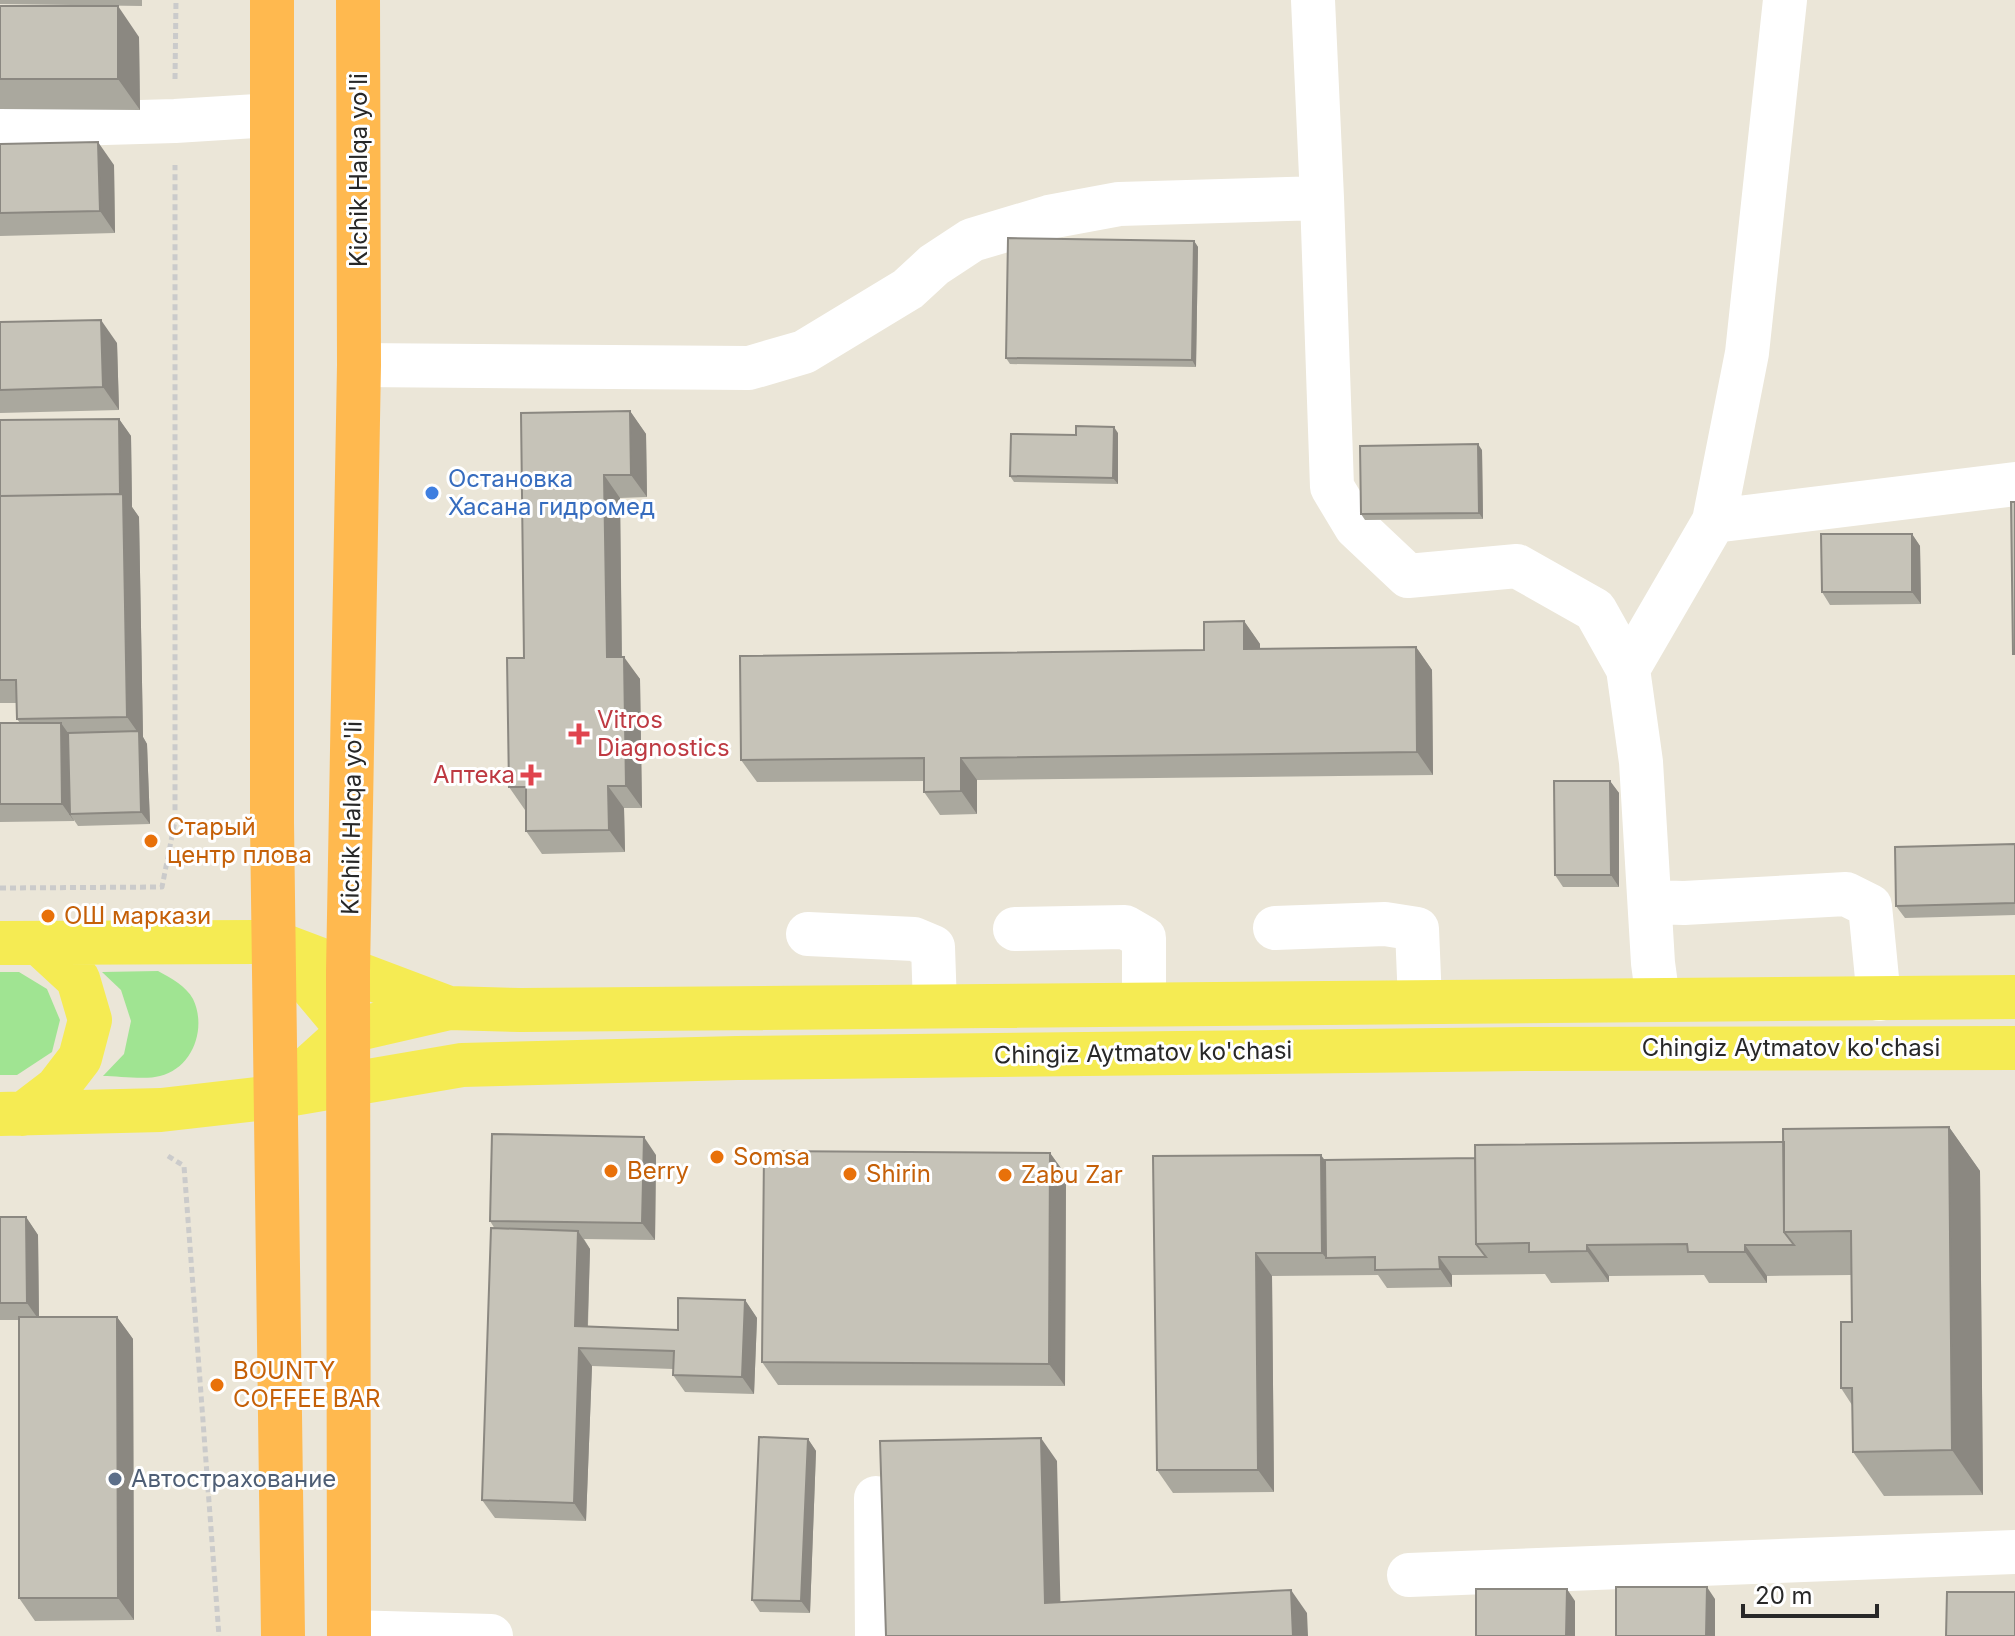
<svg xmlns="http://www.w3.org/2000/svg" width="2015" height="1636" font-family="Inter,sans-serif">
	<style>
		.green { fill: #a0e492 }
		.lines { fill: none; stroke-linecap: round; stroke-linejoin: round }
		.path { stroke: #cbcbcb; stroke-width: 5; stroke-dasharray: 6 4; stroke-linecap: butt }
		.minor { stroke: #fff; stroke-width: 44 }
		.major { stroke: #f5eb53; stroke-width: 44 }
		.highway { stroke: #ffb94f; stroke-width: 44 }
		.wall { fill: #aaa89e }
		.shaded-wall { fill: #8b8881 }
		.building { fill: #c6c3b8; stroke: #8b8881; stroke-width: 2 }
		.shop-dot { fill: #3f7fe0; stroke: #fff; stroke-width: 3 }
		.health-dot { fill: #e0444e; stroke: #fff; stroke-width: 3 }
		.food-dot { fill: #e8710a; stroke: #fff; stroke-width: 3 }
		.service-dot { fill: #5c6f8a; stroke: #fff; stroke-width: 3 }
		.labels { text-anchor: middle; stroke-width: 6; stroke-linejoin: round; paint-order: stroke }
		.street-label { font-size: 24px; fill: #282828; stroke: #fff }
		.shop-label { font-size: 24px; fill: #366cbe; stroke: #fff; text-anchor: start }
		.health-label { font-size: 24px; fill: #be3a42; stroke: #fff; text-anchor: start }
		.food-label { font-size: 24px; fill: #c56008; stroke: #fff; text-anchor: start }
		.service-label { font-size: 24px; fill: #4e5e75; stroke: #fff; text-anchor: start }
	</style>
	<rect width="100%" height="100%" fill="#ebe6d8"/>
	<path class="green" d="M 158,971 C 171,978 186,986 193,999 C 207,1028 193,1068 160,1076 C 146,1080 118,1076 103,1076 L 124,1054 L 131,1021 L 121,990 L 102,972 Z
		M 0,972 L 19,972 L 47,989 L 60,1020 L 52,1052 L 17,1075 L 0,1075 Z"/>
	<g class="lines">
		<path class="path" d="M 175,79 L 176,0
			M 0,888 L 162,887 L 175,821 L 175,165
			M 168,1156 L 184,1166 L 219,1636"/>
		<path class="minor" d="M 0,126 L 175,121 L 271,115
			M 1322,198 L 1332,487 L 1356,527 L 1408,576 L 1517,566 L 1595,610 L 1628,669 L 1641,762 L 1653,963 L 1658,1000
			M 359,365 L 749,368 L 804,352 L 908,289 L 934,265 L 972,240 L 1049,217 L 1119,204 L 1322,198 L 1313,0
			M 1714,521 L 2015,484
			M 1628,669 L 1714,521 L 1747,353 L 1785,0
			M 1650,902 L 1684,903 L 1846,894 L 1870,906 L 1879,999
			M 1275,928 L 1385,924 L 1417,929 L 1420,1002
			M 1015,929 L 1125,927 L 1144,938 L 1144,1004
			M 808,934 L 914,939 L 933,947 L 935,1006
			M 876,1498 L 877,1636
			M 1409,1575 L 2015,1552
			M 349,1632 L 491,1636"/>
		<path class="major" d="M 0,943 L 274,942 L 449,1008
			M 276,944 L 349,1031
			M 277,1096 L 349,1031 L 449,1008 L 521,1010 L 2015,997
			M 0,1114 L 161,1110 L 275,1097 L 462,1065 L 737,1058 L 1524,1049 L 2015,1048
			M 23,1114 L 57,1088 L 80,1058 L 90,1020 L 78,979 L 39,943"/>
		<path class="highway" d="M 272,0 L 272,823 L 283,1636
			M 349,1636 L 348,971 L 359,365 L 358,0"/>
	</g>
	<path class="wall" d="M 0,0 L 142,0 L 142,6 L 0,4 Z
		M 0,6 L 139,37 L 140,110 L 0,109 Z
		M 0,144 L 114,165 L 115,233 L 0,236 Z
		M 1194,241 L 1198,247 L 1196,367 L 1010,364 L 1006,358 Z
		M 0,322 L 117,343 L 119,410 L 0,413 Z
		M 630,411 L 646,434 L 647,497 L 620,498 L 622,657 L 640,679 L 642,808 L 624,808 L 625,852 L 542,854 L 526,831 L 526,810 L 525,810 L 509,787 L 524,658 Z
		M 119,419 L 131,436 L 132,507 L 139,517 L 143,737 L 147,744 L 150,824 L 78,826 L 74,820 L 74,821 L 0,822 L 0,723 L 20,723 L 17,719 L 16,703 L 0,703 L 0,420 Z
		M 1118,433 L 1118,484 L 1014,482 L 1010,476 L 1076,435 Z
		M 1482,450 L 1483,519 L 1365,520 L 1361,514 Z
		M 1912,534 L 1920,546 L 1921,604 L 1830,605 L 1822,592 Z
		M 1244,621 L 1260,644 L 1260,649 L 1416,647 L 1432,670 L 1433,775 L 977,780 L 977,814 L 940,815 L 924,792 L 924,781 L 757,782 L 741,760 L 1204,650 Z
		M 1610,781 L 1619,793 L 1619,887 L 1563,887 L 1555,875 Z
		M 2015,844 L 2015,915 L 1905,918 L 1896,906 Z
		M 1949,1127 L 1980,1171 L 1983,1495 L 1884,1496 L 1853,1452 L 1852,1405 L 1841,1388 L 1852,1322 L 1851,1275 L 1767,1276 L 1767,1283 L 1709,1283 L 1704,1275 L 1609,1276 L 1609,1282 L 1551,1283 L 1545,1274 L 1452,1275 L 1452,1287 L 1387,1288 L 1378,1275 L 1272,1276 L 1274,1492 L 1173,1493 L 1157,1470 L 1153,1156 L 1325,1160 L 1475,1158 L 1784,1142 Z
		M 1050,1153 L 1066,1175 L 1065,1386 L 778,1385 L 762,1362 Z
		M 656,1155 L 655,1240 L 584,1239 L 590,1249 L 588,1326 L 678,1330 L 745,1300 L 757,1318 L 754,1394 L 685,1392 L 673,1375 L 673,1369 L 592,1366 L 586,1521 L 495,1518 L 482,1500 L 495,1229 L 490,1221 Z
		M 0,1217 L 26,1217 L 38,1235 L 39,1317 L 117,1317 L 133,1339 L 134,1620 L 35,1621 L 19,1598 L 19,1320 L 0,1320 Z
		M 808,1439 L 816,1451 L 810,1613 L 760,1612 L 752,1600 Z"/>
	<path class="shaded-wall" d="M 118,6 L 139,37 L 140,110 L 118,79 Z
		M 98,142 L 114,165 L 115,233 L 100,211 Z
		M 1194,241 L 1198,247 L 1196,367 L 1192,360 Z
		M 101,320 L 117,343 L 119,410 L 103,387 Z
		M 630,411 L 646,434 L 647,497 L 631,475 Z
		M 119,419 L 131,436 L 132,507 L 139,517 L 143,737 L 147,744 L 150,824 L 141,812 L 139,734 L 127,717 L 120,495 Z
		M 1114,427 L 1118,433 L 1118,484 L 1113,478 Z
		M 1478,444 L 1482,450 L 1483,519 L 1479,513 Z
		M 604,475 L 620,498 L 622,680 L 607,657 Z
		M 1912,534 L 1920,546 L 1921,604 L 1912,592 Z
		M 1244,621 L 1260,644 L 1260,672 L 1244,649 Z
		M 1416,647 L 1432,670 L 1433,775 L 1417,752 Z
		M 624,657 L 640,679 L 642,808 L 626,786 Z
		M 61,723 L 73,740 L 70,814 L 74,821 L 62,804 Z
		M 961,758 L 977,780 L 977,814 L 961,791 Z
		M 1610,781 L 1619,793 L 1619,887 L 1611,875 Z
		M 608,786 L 624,808 L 625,852 L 609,830 Z
		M 1949,1127 L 1980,1171 L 1983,1495 L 1952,1450 Z
		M 644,1137 L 656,1155 L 655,1240 L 642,1223 Z
		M 1050,1153 L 1066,1175 L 1065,1386 L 1049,1364 Z
		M 1321,1155 L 1337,1177 L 1326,1258 L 1322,1253 Z
		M 26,1217 L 38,1235 L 39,1320 L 27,1303 Z
		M 578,1231 L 590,1249 L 587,1344 L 575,1326 Z
		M 1587,1245 L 1609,1276 L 1609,1282 L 1587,1251 Z
		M 1745,1245 L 1767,1276 L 1767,1283 L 1745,1252 Z
		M 1256,1253 L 1272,1276 L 1274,1492 L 1258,1470 Z
		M 1439,1257 L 1452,1275 L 1452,1287 L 1440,1269 Z
		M 745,1300 L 757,1318 L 754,1394 L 742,1377 Z
		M 117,1317 L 133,1339 L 134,1620 L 118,1598 Z
		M 579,1348 L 592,1366 L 586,1521 L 574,1503 Z
		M 1041,1438 L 1057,1461 L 1061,1626 L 1045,1603 Z
		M 808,1439 L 816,1451 L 810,1613 L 801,1601 Z
		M 1707,1587 L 1715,1599 L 1715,1636 L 1706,1636 Z
		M 1567,1589 L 1575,1601 L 1575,1636 L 1566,1636 Z
		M 1291,1590 L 1307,1613 L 1308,1636 L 1293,1636 Z"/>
	<path class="building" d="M 0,6 L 118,6 L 118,79 L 0,79 Z
		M 98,142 L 100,211 L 0,213 L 0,144 Z
		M 1008,238 L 1194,241 L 1192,360 L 1006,358 Z
		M 101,320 L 103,387 L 0,390 L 0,322 Z
		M 630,411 L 631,475 L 604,475 L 607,657 L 624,657 L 626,786 L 608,786 L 609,830 L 526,831 L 526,787 L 509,787 L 507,658 L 524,658 L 521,413 Z
		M 119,419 L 120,494 L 0,496 L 0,420 Z
		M 1076,426 L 1114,427 L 1113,478 L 1010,476 L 1011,434 L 1076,435 Z
		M 1478,444 L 1479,513 L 1361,514 L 1360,446 Z
		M 123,494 L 127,717 L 17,719 L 16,680 L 0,680 L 0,496 Z
		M 2011,502 L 2015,502 L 2015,654 L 2013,654 Z
		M 1821,534 L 1912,534 L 1912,592 L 1822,592 Z
		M 1244,621 L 1244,649 L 1416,647 L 1417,752 L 961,758 L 961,791 L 924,792 L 924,758 L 741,760 L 740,656 L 1204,650 L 1204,622 Z
		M 0,723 L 61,723 L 62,804 L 0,804 Z
		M 139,731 L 141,812 L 70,814 L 68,733 Z
		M 1554,781 L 1610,781 L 1611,875 L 1555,875 Z
		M 2015,844 L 2015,903 L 1896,906 L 1895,847 Z
		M 1949,1127 L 1952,1450 L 1853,1452 L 1852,1388 L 1841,1388 L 1841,1322 L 1852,1322 L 1851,1231 L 1784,1232 L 1783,1129 Z
		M 492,1134 L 644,1137 L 642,1223 L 490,1221 Z
		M 1784,1142 L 1784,1232 L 1794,1245 L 1745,1245 L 1745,1252 L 1688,1252 L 1687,1244 L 1587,1245 L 1587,1251 L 1529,1252 L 1529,1243 L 1476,1244 L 1475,1145 Z
		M 764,1151 L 1050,1153 L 1049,1364 L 762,1362 Z
		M 1321,1155 L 1322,1253 L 1256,1253 L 1258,1470 L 1157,1470 L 1153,1156 Z
		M 1475,1158 L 1476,1244 L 1486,1257 L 1439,1257 L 1440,1269 L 1375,1270 L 1375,1257 L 1326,1258 L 1325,1160 Z
		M 0,1217 L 26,1217 L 27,1303 L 0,1303 Z
		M 491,1228 L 578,1231 L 575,1326 L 678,1330 L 678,1298 L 745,1300 L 742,1377 L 673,1375 L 674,1351 L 579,1348 L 574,1503 L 482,1500 Z
		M 19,1317 L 117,1317 L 118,1598 L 19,1598 Z
		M 759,1437 L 808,1439 L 801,1601 L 752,1600 Z
		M 1041,1438 L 1045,1603 L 1291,1590 L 1293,1636 L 886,1636 L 880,1441 Z
		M 1616,1587 L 1707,1587 L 1706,1636 L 1616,1636 Z
		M 1476,1589 L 1567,1589 L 1566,1636 L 1476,1636 Z
		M 1947,1592 L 2015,1592 L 2015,1636 L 1946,1636 Z"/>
	<circle class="shop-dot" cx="432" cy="493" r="8"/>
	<g class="health-dot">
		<path d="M575 722h8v8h8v8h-8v8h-8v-8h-8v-8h8z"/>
		<path d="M527 763h8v8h8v8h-8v8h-8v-8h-8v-8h8z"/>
	</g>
	<g class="food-dot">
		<circle cx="151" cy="841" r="8"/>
		<circle cx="48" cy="916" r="8"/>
		<circle cx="717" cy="1157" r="8"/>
		<circle cx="611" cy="1171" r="8"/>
		<circle cx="850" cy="1174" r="8"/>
		<circle cx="1005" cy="1175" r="8"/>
		<circle cx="217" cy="1385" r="8"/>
	</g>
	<circle class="service-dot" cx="115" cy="1479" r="8"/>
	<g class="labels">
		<g class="street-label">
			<text transform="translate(359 170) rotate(-90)" y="8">Kichik Halqa yo'li</text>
			<text transform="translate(352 818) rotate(-89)" y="8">Kichik Halqa yo'li</text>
			<text x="1791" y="1056">Chingiz Aytmatov ko'chasi</text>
			<text transform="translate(1143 1053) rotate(-1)" y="8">Chingiz Aytmatov ko'chasi</text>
		</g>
		<g class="shop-label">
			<text x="448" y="487">Остановка<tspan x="448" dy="28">Хасана гидромед</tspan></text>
		</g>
		<g class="health-label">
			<text x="597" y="728">Vitros<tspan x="597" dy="28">Diagnostics</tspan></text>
			<text x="515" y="783" text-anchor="end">Аптека</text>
		</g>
		<g class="food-label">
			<text x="167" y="835">Старый<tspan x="167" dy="28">центр плова</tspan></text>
			<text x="64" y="924">ОШ маркази</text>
			<text x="733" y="1165">Somsa</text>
			<text x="627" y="1179">Berry</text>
			<text x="866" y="1182">Shirin</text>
			<text x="1021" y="1183">Zabu Zar</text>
			<text x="233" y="1379">BOUNTY<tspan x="233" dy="28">COFFEE BAR</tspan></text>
		</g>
		<g class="service-label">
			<text x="131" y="1487">Автострахование</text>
		</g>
	</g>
	<path d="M1743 1604v12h134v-12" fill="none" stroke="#282828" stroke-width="4"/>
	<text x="1755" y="1604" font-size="24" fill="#282828" stroke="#ffffff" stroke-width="6" paint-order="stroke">20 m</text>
</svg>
